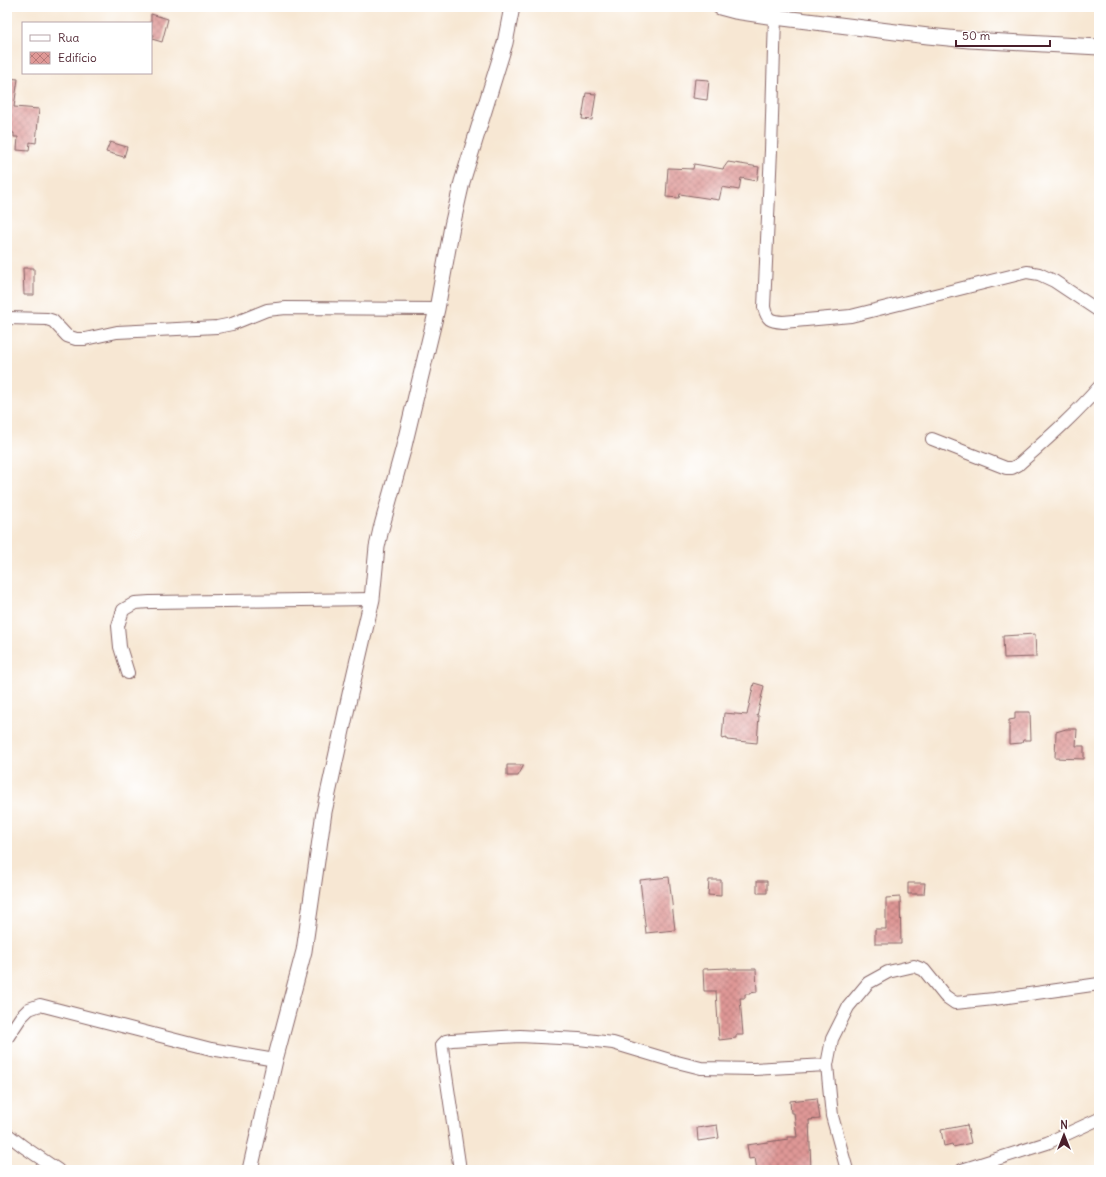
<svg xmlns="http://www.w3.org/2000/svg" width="1106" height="1177" font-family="Delius,sans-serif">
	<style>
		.building { fill: url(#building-cross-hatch) }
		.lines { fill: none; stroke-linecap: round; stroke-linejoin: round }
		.minor-casing { stroke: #876566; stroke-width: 14 }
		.tertiary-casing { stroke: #876566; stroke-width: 17 }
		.minor { stroke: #fff; stroke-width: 12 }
		.tertiary { stroke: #fff; stroke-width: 15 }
	</style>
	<defs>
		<pattern id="building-cross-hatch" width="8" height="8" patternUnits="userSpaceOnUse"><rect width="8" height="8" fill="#df9896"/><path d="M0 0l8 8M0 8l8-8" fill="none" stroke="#b77b7b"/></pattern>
	</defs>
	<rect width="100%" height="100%" fill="#fff"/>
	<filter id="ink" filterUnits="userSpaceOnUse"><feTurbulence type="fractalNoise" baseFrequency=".025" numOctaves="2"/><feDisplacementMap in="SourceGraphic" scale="8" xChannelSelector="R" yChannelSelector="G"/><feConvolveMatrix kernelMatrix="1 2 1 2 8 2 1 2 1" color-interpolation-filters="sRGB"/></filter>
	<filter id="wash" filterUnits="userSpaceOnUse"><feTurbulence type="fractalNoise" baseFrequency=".012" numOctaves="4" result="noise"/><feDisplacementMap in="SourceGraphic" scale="16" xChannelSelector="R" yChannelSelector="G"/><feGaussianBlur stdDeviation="0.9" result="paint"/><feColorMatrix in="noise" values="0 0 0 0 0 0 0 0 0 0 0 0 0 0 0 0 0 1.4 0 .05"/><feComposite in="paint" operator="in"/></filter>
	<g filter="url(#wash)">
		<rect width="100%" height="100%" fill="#f7e7d3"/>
		<g id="blocks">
			<path class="building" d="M 151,14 L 168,19 L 162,42 L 152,39 L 154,35 L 151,34 Z
				M 7,78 L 18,79 L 14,107 L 39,109 L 36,143 L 30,142 L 29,151 L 17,150 L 18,137 L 14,137 L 14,133 L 7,132 L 7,114 L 10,114 L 10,111 L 7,111 Z
				M 695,79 L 709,80 L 707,100 L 693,98 Z
				M 586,93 L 596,94 L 592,120 L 582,119 Z
				M 110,142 L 127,147 L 124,157 L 106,152 Z
				M 728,162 L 759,167 L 757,181 L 741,178 L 739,190 L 722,187 L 719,200 L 680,194 L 679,198 L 666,197 L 668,168 L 693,169 L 694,164 L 723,169 Z
				M 23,268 L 34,268 L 34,295 L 24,295 Z
				M 1035,634 L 1036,657 L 1004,658 L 1003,636 Z
				M 754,683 L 764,686 L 757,716 L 759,716 L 757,743 L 727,740 L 727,738 L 722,739 L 724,713 L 747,715 Z
				M 1015,712 L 1030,712 L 1031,740 L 1023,740 L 1022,743 L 1009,744 L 1009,720 L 1015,719 Z
				M 1066,729 L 1077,729 L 1076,746 L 1084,746 L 1084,759 L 1055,758 L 1056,732 Z
				M 507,765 L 524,765 L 518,776 L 507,776 Z
				M 669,877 L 675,930 L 646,933 L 640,880 Z
				M 709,880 L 721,880 L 721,896 L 708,895 Z
				M 757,881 L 767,881 L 767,893 L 757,893 Z
				M 908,883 L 925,883 L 924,894 L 908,894 Z
				M 900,897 L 901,944 L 875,944 L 875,929 L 886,929 L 886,898 Z
				M 729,968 L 729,969 L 756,969 L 757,992 L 750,993 L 750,994 L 745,994 L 745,998 L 740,998 L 743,1035 L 736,1035 L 736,1038 L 719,1040 L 716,991 L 704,991 L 703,969 Z
				M 817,1098 L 820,1119 L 809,1120 L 811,1170 L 757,1170 L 755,1158 L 749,1159 L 747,1145 L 788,1139 L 788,1137 L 797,1137 L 794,1113 L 791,1113 L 790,1101 Z
				M 717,1125 L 719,1138 L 698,1141 L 697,1128 Z
				M 967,1125 L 971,1143 L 953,1147 L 952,1144 L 944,1146 L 941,1130 Z"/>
		</g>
	</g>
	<g filter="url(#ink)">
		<use href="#blocks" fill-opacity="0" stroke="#876566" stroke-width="1"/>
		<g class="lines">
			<defs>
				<path id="minor" d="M 775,17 L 771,150 L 764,307 C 767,320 770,321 783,322 L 851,316 L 1027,272 L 1039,274 L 1054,281 L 1099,311
					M 7,318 L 47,319 L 53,321 L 67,336 L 76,339 L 85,339 L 117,332 L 217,327 L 232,324 L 267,310 L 286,308 L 437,309
					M 932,439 L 1006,468 L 1012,468 L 1018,465 C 1046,440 1074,416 1099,387
					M 128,673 L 120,647 L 118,626 L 123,610 L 135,603 L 150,602 L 372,599
					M 7,1038 L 21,1017 L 29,1009 L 40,1005 L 211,1049 L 275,1060
					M 7,1134 L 24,1147 L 58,1170
					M 460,1170 L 443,1055 L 442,1045 L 446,1041 L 452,1040 L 520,1036 L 579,1039 L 613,1043 L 673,1061 L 701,1068 L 754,1069 L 827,1065
					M 847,1170 L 832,1116 L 827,1065 L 832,1039 L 848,1007 L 868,983 L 888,972 L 914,966 L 924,970 L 945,996 L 955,1003 L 994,999 L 1099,984
					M 962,1170 L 1047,1143 L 1099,1119"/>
				<path id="tertiary" d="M 720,7 L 735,11 L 775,17 L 928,36 L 969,40 L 1099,47
					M 250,1170 L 275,1060 L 304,951 L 324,812 L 350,694 L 372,599 L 377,547 L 381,529 L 403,450 L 437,309 L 452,226 L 462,182 L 505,43 L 512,7"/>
			</defs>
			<use href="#minor" class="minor-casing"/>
			<use href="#tertiary" class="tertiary-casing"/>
			<use href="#minor" class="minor"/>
			<use href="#tertiary" class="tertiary"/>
		</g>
	</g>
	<rect width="1106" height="1177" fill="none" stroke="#fff" stroke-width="24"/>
	<rect x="22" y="22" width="130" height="52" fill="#ffffff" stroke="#b7a5aa"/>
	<rect x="30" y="35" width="20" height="6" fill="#ffffff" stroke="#b7a5aa"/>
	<text x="58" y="42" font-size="12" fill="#4a1f2b">Rua</text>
	<rect x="30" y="52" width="20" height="12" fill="url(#building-cross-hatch)" stroke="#b7a5aa"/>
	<text x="58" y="62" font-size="12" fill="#4a1f2b">Edifício</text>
	<g transform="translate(1064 1135)" stroke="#ffffff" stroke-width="3" paint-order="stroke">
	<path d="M0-3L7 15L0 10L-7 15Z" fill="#4a1f2b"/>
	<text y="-6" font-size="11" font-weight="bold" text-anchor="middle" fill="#4a1f2b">N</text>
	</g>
	<path d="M956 40v6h94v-6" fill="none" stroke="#4a1f2b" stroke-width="2"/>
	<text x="962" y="40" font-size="12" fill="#4a1f2b" stroke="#ffffff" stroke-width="3" paint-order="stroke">50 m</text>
</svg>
